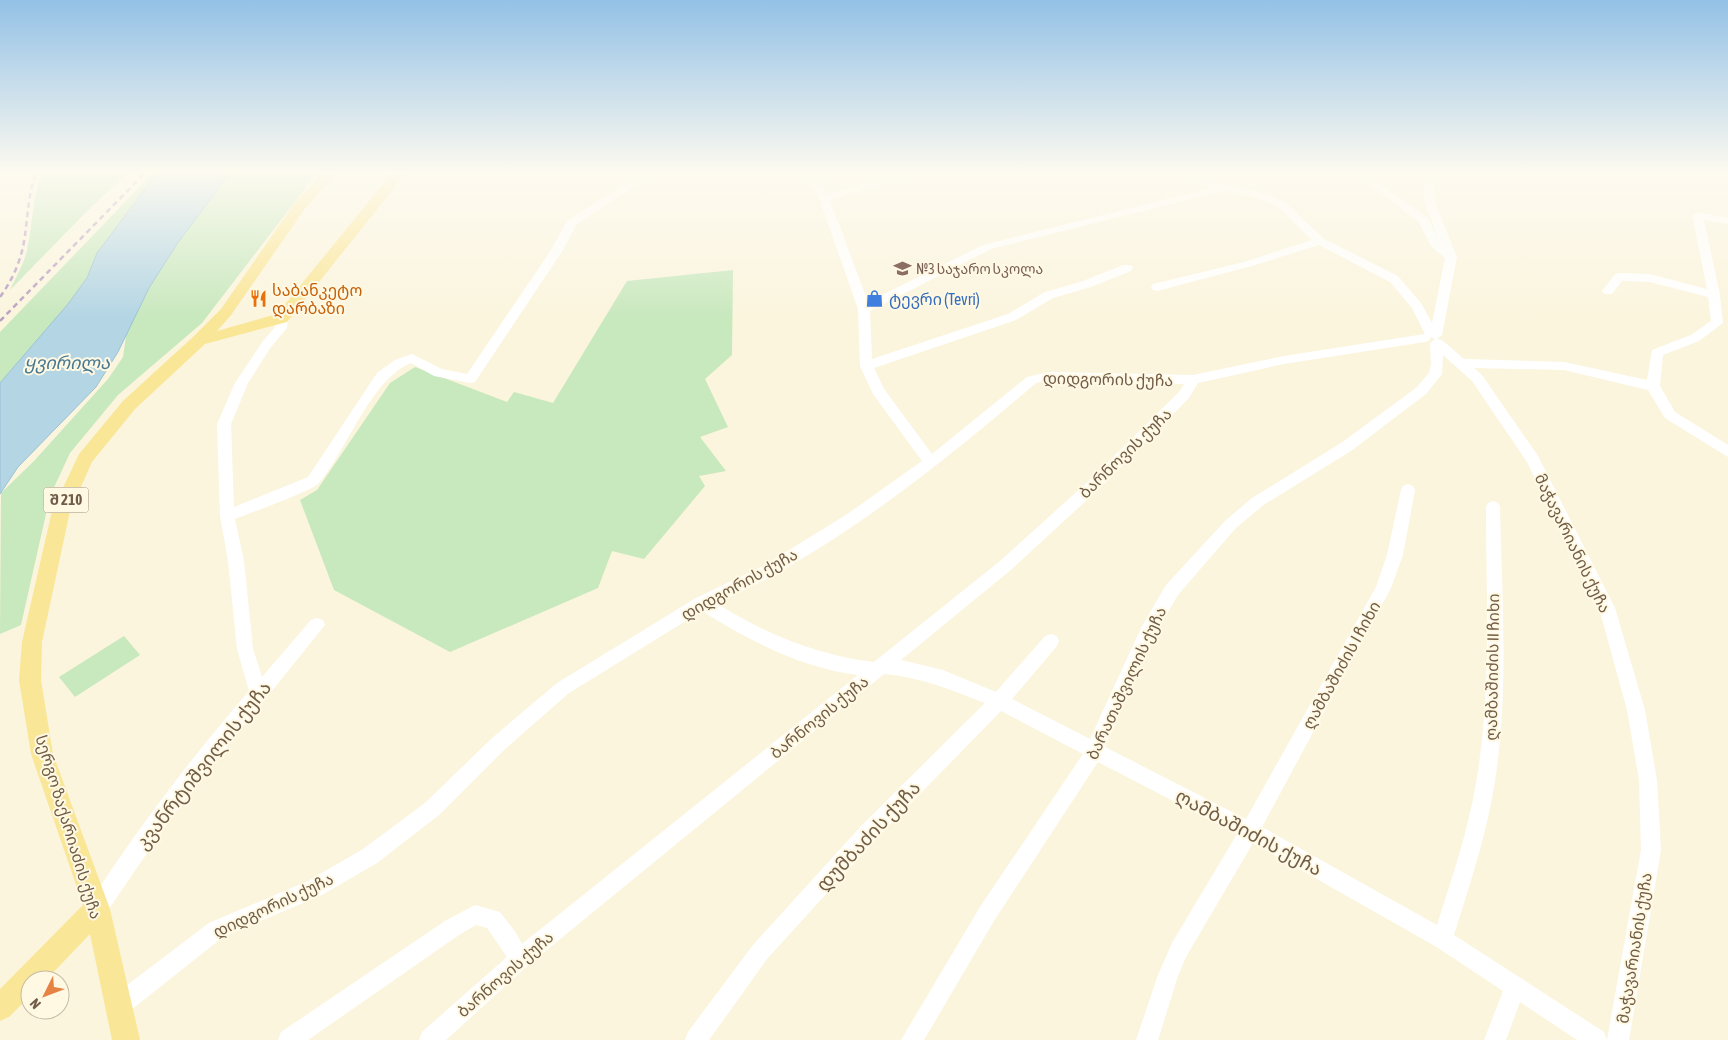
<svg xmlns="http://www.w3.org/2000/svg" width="1728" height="1040" font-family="'Asap Condensed','Noto Sans Georgian',sans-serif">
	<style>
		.green { fill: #c8e8be }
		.water { fill: #b4d5e4; stroke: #9ac2d5 }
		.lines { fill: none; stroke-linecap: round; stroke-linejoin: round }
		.minor { fill: #fff; fill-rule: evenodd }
		.major { fill: #fae697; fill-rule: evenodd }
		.rail { stroke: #b89fc3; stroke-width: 2.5; stroke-dasharray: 5.5 4; stroke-linecap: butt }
		.labels { text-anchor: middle; stroke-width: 4; stroke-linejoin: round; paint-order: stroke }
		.far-education-label { font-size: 14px; fill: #785e54; stroke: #fff9e4; text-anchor: start }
		.shield { fill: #fff9e4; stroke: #9c8c76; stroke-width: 1 }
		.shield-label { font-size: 15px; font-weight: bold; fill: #715d47 }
		.food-label { font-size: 16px; fill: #c56008; stroke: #fff9e4; text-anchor: start }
		.shop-label { font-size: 16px; fill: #366cbe; stroke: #fff9e4; text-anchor: start }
		.street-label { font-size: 16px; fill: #715d47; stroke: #fff9e4 }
		.water-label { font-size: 18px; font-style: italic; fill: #477992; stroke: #fff9e4 }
		.near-street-label { font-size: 19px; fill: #715d47; stroke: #fff9e4 }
	</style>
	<rect width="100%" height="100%" fill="#fbf5de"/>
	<path class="green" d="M 42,173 L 129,173 L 92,206 L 10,290 C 16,277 24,264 27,250 C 33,224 32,198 42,173 Z
		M 153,173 L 157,173 L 97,253 L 87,278 L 68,304 L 0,383 L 0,332 Z
		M 207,173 L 317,173 L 202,323 L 118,395 L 70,453 L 50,496 L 21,625 L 0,634 L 1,493 L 34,461 L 108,379 L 123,357 L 127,329 L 144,298 L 168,244 Z
		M 733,270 L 732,355 L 705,379 L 728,427 L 700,437 L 726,471 L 699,476 L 705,486 L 644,559 L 612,551 L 598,588 L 450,652 L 334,590 L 300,500 L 317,490 L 390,383 L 415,367 L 507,402 L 514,392 L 553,403 L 627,281 Z
		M 124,636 L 140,655 L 75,697 L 59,677 Z"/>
	<path class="water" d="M 157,173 L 230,173 L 177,244 L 149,288 L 118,352 L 96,387 L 18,467 L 0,494 L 0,383 L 68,304 L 87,278 L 97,253 Z"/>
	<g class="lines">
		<path class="minor" d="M 642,173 L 654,173 L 576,225 L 563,250 L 475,382 L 470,383 L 434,376 L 411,363 C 370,380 348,449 319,483 C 314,490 248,514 235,519 L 244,561 L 253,649 L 262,677 L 311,620 L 317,618 L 323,620 L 325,625 L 180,805 L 104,916 L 97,919 L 90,916 L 87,909 L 90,902 C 138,828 191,758 249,691 L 237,649 L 228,561 L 220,516 L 217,424 L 235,383 L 263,341 L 275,327 L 278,315 L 286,315 L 288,318 L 287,328 L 271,347 L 248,383 L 231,424 L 234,507 L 308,477 L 377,373 L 395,360 L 412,354 L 442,369 L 467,374 L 551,250 L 567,221 Z
			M 805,173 L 815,173 L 827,194 L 902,173 L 917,173 L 916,175 L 830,200 L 868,302 L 983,245 L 1214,187 L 1172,175 L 1171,173 L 1187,173 L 1265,194 L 1285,202 L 1324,239 L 1398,276 L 1421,303 L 1432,323 L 1445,258 L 1431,246 L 1419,222 L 1354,173 L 1365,173 L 1428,218 L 1438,238 L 1425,203 L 1423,173 L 1433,173 L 1435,203 L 1457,257 L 1442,335 L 1437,339 L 1442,340 L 1464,359 L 1564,362 L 1647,380 L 1652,350 L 1691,335 L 1711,321 L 1708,297 L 1650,282 L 1622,281 L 1612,294 L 1604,294 L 1602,291 L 1615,274 L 1619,273 L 1650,274 L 1707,289 L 1692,215 L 1698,212 L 1728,218 L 1728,224 L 1704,220 L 1720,295 L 1723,323 L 1699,341 L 1663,355 L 1660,386 L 1675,412 L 1728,445 L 1728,457 L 1665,418 L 1648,390 L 1564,370 L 1474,368 L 1482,375 L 1538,456 L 1615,608 L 1645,710 L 1657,780 L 1661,850 L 1629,1040 L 1607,1040 L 1641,850 L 1639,780 L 1627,710 L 1599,608 L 1527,462 L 1472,381 L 1443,355 L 1442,374 L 1426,394 L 1351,451 L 1262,506 L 1235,529 L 1178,595 L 1155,634 L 1105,747 L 1246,819 L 1376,587 L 1387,555 L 1401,490 L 1403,486 L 1408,484 L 1413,486 L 1415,490 L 1403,555 L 1391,588 L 1262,827 L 1437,925 C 1452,878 1468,831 1476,783 C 1492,692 1486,598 1486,507 L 1488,503 L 1493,501 L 1498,503 L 1500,507 C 1502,598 1509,690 1495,781 C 1487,833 1470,884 1454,935 L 1604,1032 L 1607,1040 L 1577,1040 L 1520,1002 L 1506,1040 L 1484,1040 L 1503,991 L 1435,946 L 1253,843 L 1186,957 L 1178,976 L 1158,1040 L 1136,1040 L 1158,975 L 1172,943 L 1237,834 L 1098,762 L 994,921 L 924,1040 L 901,1040 L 980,907 L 1083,754 L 1001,711 L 877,838 L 767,959 L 709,1040 L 685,1040 L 688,1032 L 753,945 L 863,824 L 985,703 C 952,690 920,677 884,674 L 526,967 L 446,1040 L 419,1040 L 422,1032 L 507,957 L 487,928 L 476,925 L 459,935 L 308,1040 L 278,1040 L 281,1032 L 445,921 L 475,905 L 500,912 L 516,933 L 522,944 L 858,675 C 802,668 749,641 702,611 L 569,693 L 503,751 L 439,815 L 377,863 L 322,895 L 223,937 L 126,1014 L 118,1017 L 110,1014 L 107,1006 L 110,998 L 209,923 L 308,881 L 363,849 L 425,803 L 491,739 L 557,683 L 696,598 L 763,566 L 846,515 L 922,461 L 873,394 L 860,366 L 858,309 L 819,198 ZM 1226,190 L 1257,198 L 1277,206 L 1312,240 L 1244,262 L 1153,284 L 1151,287 L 1153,290 L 1157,291 L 1252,266 L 1319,245 L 1390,282 L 1412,308 L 1425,334 L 1284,356 L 1193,375 L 1049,372 L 1027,377 L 932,454 L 884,389 L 874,368 L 1016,320 L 1053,298 L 1091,287 L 1131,271 L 1133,268 L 1131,265 L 1123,265 L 1083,281 L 1045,292 L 1008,314 L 872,359 L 870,311 L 991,249 ZM 1431,337 L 1435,339 L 1430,343 L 1431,364 L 1429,373 L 1416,388 L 1341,443 L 1252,498 L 1225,521 L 1166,585 L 1142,626 L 1090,739 L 1012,699 L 1057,646 L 1059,641 L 1057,636 L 1051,634 L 1045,636 L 996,692 L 943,670 L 901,660 L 1012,569 L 1102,486 L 1189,398 L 1198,383 L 1284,364 L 1425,342 L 1429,341 ZM 1049,380 L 1184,384 L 1179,392 L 1092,478 L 1000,561 L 874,662 C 816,655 766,634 716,603 C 736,594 756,585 774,575 C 869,522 954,453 1036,383 Z"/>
		<path class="major" d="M 322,173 L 336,173 L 304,210 L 231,315 L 217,331 L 277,314 L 392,173 L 406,173 L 287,322 L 205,344 L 135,409 L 92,462 L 70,511 L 42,642 L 41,680 L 53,754 L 110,909 L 140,1040 L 112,1040 L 90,934 L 46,980 L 30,980 L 30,996 L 9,1017 L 0,1021 L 0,989 L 83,905 L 31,754 L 19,680 L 22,642 L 52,511 L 79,454 L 123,401 L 194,336 L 221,309 L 294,204 Z"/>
		<path class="rail" d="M 0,297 C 11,282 19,265 23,247 C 28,222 27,197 36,173
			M 0,321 L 145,173"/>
	</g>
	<linearGradient id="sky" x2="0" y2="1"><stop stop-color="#93c1e6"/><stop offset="0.54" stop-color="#fdfaf0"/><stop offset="1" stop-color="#fdfaf0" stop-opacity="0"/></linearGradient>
	<rect width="1728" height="318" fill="url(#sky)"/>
	<defs>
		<symbol id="school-bare" viewBox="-9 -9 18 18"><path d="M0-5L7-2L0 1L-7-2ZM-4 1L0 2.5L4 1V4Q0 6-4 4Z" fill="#8d6e63" stroke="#fff9e4" stroke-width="2.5" paint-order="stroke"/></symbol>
		<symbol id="restaurant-bare" viewBox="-9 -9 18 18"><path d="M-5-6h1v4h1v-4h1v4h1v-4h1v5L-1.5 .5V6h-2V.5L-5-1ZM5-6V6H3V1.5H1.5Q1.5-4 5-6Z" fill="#e8710a" stroke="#fff9e4" stroke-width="2.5" paint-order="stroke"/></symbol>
		<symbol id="shop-bare" viewBox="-9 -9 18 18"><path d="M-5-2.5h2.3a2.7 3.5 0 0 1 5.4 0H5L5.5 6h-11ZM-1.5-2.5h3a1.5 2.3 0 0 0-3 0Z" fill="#3f7fe0" stroke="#fff9e4" stroke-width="2.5" paint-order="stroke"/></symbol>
	</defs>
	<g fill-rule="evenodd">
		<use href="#school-bare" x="890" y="256" width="25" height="25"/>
		<use href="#restaurant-bare" x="246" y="286" width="25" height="25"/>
		<use href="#shop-bare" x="862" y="286" width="25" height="25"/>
	</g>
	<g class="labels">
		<g class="far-education-label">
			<text x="916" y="274">№3 საჯარო სკოლა</text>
		</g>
		<rect class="shield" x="43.5" y="487.5" width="45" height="25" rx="4"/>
		<g class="shield-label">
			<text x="66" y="505">შ 210</text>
		</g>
		<g class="food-label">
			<text x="272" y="296">საბანკეტო<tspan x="272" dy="18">დარბაზი</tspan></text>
		</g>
		<g class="shop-label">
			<text x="889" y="305">ტევრი (Tevri)</text>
		</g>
		<g class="street-label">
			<text transform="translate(1108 379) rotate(1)" y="6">დიდგორის ქუჩა</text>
			<text transform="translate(1125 453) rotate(-44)" y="6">ბარნოვის ქუჩა</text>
			<text transform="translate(1573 543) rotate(64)" y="6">მაჭავარიანის ქუჩა</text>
			<text transform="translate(739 584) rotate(-29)" y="6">დიდგორის ქუჩა</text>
			<text transform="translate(1341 665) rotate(-61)" y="6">ღამბაშიძის I ჩიხი</text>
			<text transform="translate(1492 667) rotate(-89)" y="6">ღამბაშიძის II ჩიხი</text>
			<text transform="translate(1126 683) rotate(-65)" y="6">ბარათაშვილის ქუჩა</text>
			<text transform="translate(819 717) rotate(-39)" y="6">ბარნოვის ქუჩა</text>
			<text transform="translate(69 827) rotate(73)" y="6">სერგო ზაქარიაძის ქუჩა</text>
			<text transform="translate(273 905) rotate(-25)" y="6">დიდგორის ქუჩა</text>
			<text transform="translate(1634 948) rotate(-81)" y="6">მაჭავარიანის ქუჩა</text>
			<text transform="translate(505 974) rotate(-41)" y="6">ბარნოვის ქუჩა</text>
		</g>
		<g class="water-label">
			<text x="67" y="369">ყვირილა</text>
		</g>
		<g class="near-street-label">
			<text transform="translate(203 765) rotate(-52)" y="7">კვანრტიშვილის ქუჩა</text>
			<text transform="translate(1249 832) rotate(28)" y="7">ღამბაშიძის ქუჩა</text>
			<text transform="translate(868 836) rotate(-47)" y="7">დუმბაძის ქუჩა</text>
		</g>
	</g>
	<g transform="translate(45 995) rotate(228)"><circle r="24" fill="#fff9e4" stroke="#c6bba5"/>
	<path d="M0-4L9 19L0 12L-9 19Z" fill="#e58344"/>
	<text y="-8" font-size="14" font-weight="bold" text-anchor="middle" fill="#715d47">N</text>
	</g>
</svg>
